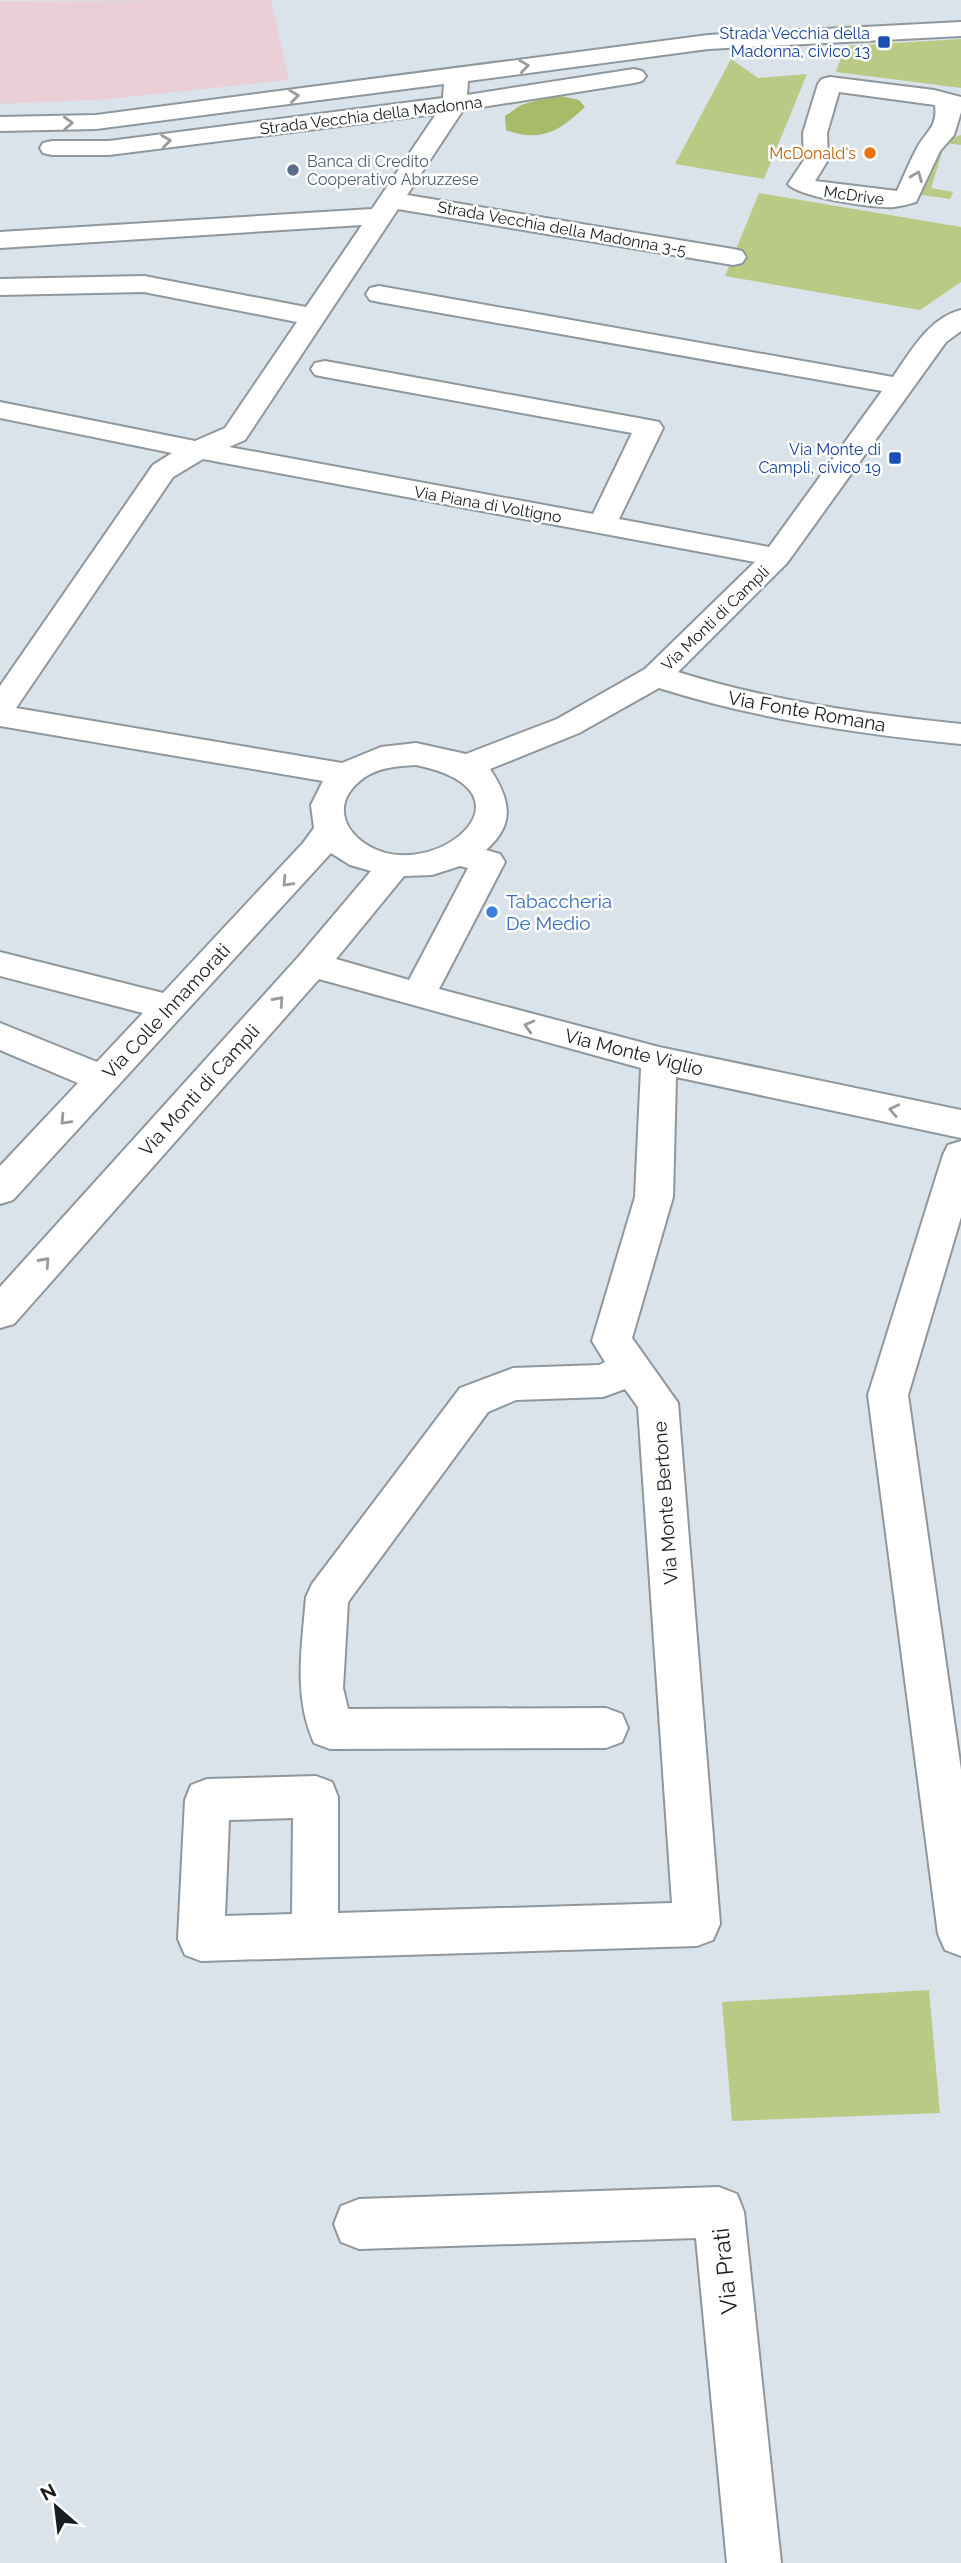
<svg xmlns="http://www.w3.org/2000/svg" width="961" height="2563" font-family="Raleway,sans-serif">
	<style>
		.education { fill: #ead0d6 }
		.green { fill: #baca85 }
		.forest { fill: #a9bb68 }
		.lines { fill: none; stroke-linecap: round; stroke-linejoin: round }
		.minor-casing { stroke: #8f979d; stroke-width: 4 }
		.minor { fill: #fff; fill-rule: evenodd }
		.oneway { stroke: #989a9b }
		.transit-dot { fill: #1a4fb4; stroke: #fff; stroke-width: 2.5 }
		.food-dot { fill: #e8710a; stroke: #fff; stroke-width: 2.5 }
		.service-dot { fill: #5c6f8a; stroke: #fff; stroke-width: 2.5 }
		.shop-dot { fill: #3f7fe0; stroke: #fff; stroke-width: 2.5 }
		.labels { text-anchor: middle; stroke-width: 5; stroke-linejoin: round; paint-order: stroke }
		.far-transit-label { font-size: 16px; fill: #164399; stroke: #fff; text-anchor: end }
		.far-street-label { font-size: 16px; fill: #1b1e20; stroke: #fff }
		.far-food-label { font-size: 16px; fill: #c56008; stroke: #fff; text-anchor: end }
		.far-service-label { font-size: 16px; fill: #4e5e75; stroke: #fff; text-anchor: start }
		.street-label { font-size: 19px; fill: #1b1e20; stroke: #fff }
		.shop-label { font-size: 19px; fill: #366cbe; stroke: #fff; text-anchor: start }
		.near-street-label { font-size: 23px; fill: #1b1e20; stroke: #fff }
	</style>
	<rect width="100%" height="100%" fill="#dae3e9"/>
	<path class="education" d="M 271,0 L 289,80 L 108,99 L 0,104 L 0,1 Z"/>
	<path class="green" d="M 961,39 L 961,88 L 836,72 L 845,46 Z
		M 731,59 L 758,78 L 807,74 L 764,179 L 675,164 Z
		M 961,135 L 961,145 L 945,143 L 931,188 L 953,192 L 950,199 L 916,194 C 928,160 924,147 961,135 Z
		M 759,193 L 961,227 L 961,282 L 920,310 L 725,276 Z
		M 929,1990 L 940,2113 L 732,2121 L 722,2002 Z"/>
	<path class="forest" d="M 556,95 L 579,100 L 585,107 C 559,131 541,143 506,130 L 505,116 L 521,105 Z"/>
	<g class="lines">
		<defs>
			<path id="minor" d="M 961,22 L 961,36 L 708,49 L 468,81 L 467,95 L 634,69 L 642,71 L 646,76 L 642,81 L 634,83 L 463,110 L 407,195 L 733,249 L 742,251 L 746,257 L 742,263 L 733,265 L 398,209 L 245,440 L 229,447 L 593,514 L 632,433 L 325,377 L 315,375 L 311,369 L 315,363 L 325,361 L 649,420 L 659,422 L 663,428 L 619,519 L 769,547 L 882,391 L 379,302 L 370,300 L 366,294 L 370,288 L 379,286 L 893,377 C 911,351 929,318 961,310 L 961,331 L 946,342 L 787,563 L 678,672 C 770,701 865,714 961,724 L 961,744 C 859,734 757,719 659,688 L 579,733 L 490,769 C 509,798 517,823 486,850 L 500,854 L 505,862 L 439,989 L 659,1047 L 961,1110 L 961,1138 L 676,1077 L 673,1197 L 632,1338 L 678,1403 L 720,1924 L 713,1940 L 697,1946 L 201,1961 L 185,1955 L 178,1939 L 185,1800 L 191,1785 L 207,1779 L 316,1776 L 332,1782 L 338,1797 L 338,1913 L 672,1903 L 638,1407 L 625,1389 L 603,1397 L 516,1400 L 488,1412 L 348,1602 L 343,1688 L 348,1709 L 606,1708 L 622,1714 L 628,1728 L 622,1742 L 606,1748 L 330,1749 L 314,1743 C 293,1696 302,1647 306,1597 L 312,1584 L 460,1388 L 513,1368 L 599,1365 L 605,1362 L 592,1341 L 635,1197 L 641,1068 L 319,979 L 14,1324 L 0,1328 L 0,1287 L 300,955 L 371,871 L 350,865 L 331,853 L 13,1200 L 0,1204 L 0,1166 L 78,1083 L 0,1050 L 0,1023 L 97,1062 L 143,1013 L 0,976 L 0,952 L 163,993 L 303,843 L 314,828 L 311,805 L 323,781 L 0,726 L 0,686 L 153,465 L 172,453 L 0,418 L 0,402 L 195,441 L 225,428 L 297,322 L 144,292 L 0,295 L 0,279 L 144,276 L 306,307 L 362,225 L 0,248 L 0,232 L 372,209 L 436,114 L 109,155 L 52,155 L 43,153 L 40,148 L 43,143 L 52,141 L 109,141 L 443,98 L 444,84 L 96,129 L 0,131 L 0,117 L 96,115 L 708,35 ZM 203,459 L 755,562 L 645,669 L 557,719 L 466,754 L 416,743 L 381,747 L 342,763 L 16,708 L 173,477 ZM 416,765 C 547,792 432,886 367,845 C 338,826 335,798 365,777 C 380,767 399,766 416,765 ZM 460,866 L 468,868 L 409,980 L 336,959 L 404,876 L 432,875 ZM 293,1818 L 292,1914 L 225,1916 L 229,1820 Z
				M 830,77 L 934,90 L 961,97 L 961,112 L 954,135 L 940,151 L 916,202 C 909,204 902,206 894,207 C 877,209 798,197 788,184 L 804,160 L 803,133 L 818,84 L 822,79 ZM 839,92 L 935,105 C 938,128 925,132 916,150 C 909,163 903,178 897,191 L 815,181 L 828,160 L 827,133 Z
				M 961,1141 L 961,1217 L 908,1395 L 961,1770 L 961,1956 L 945,1950 L 938,1934 L 868,1395 L 943,1155 L 948,1145 Z
				M 719,2187 L 737,2194 L 744,2212 L 781,2563 L 727,2563 L 696,2238 L 359,2249 L 341,2242 L 334,2224 L 341,2206 L 359,2199 Z"/>
		</defs>
		<use href="#minor" class="minor-casing"/>
		<use href="#minor" class="minor"/>
	</g>
	<defs><path id="oneway-chevron" d="M-2-3.5L2.5 0L-2 3.5" fill="none" stroke-width="1.6" stroke-linecap="round" stroke-linejoin="round" transform="scale(1.75)"/></defs>
	<g class="oneway">
		<use href="#oneway-chevron" transform="translate(524 66) rotate(-8)"/>
		<use href="#oneway-chevron" transform="translate(294 96) rotate(-7)"/>
		<use href="#oneway-chevron" transform="translate(68 123) rotate(-2)"/>
		<use href="#oneway-chevron" transform="translate(166 141) rotate(-7)"/>
		<use href="#oneway-chevron" transform="translate(917 176) rotate(-68)"/>
		<use href="#oneway-chevron" transform="translate(287 882) rotate(133)"/>
		<use href="#oneway-chevron" transform="translate(279 1001) rotate(-48)"/>
		<use href="#oneway-chevron" transform="translate(529 1026) rotate(-165)"/>
		<use href="#oneway-chevron" transform="translate(894 1110) rotate(-168)"/>
		<use href="#oneway-chevron" transform="translate(65 1120) rotate(133)"/>
		<use href="#oneway-chevron" transform="translate(45 1262) rotate(-48)"/>
	</g>
	<g class="transit-dot">
		<rect x="877" y="35" width="14" height="14" rx="3.5"/>
		<rect x="888" y="451" width="14" height="14" rx="3.5"/>
	</g>
	<circle class="food-dot" cx="870" cy="153" r="7"/>
	<circle class="service-dot" cx="293" cy="170" r="7"/>
	<circle class="shop-dot" cx="492" cy="912" r="7"/>
	<g class="labels">
		<g class="far-transit-label">
			<text x="870" y="39">Strada Vecchia della<tspan x="870" dy="18">Madonna, civico 13</tspan></text>
			<text x="881" y="455">Via Monte di<tspan x="881" dy="18">Campli, civico 19</tspan></text>
		</g>
		<g class="far-street-label">
			<text transform="translate(371 115) rotate(-7)" y="6">Strada Vecchia della Madonna</text>
			<text transform="translate(854 195) rotate(8)" y="6">McDrive</text>
			<text transform="translate(562 228) rotate(10)" y="6">Strada Vecchia della Madonna 3-5</text>
			<text transform="translate(488 504) rotate(10)" y="6">Via Piana di Voltigno</text>
			<text transform="translate(715 618) rotate(-44)" y="6">Via Monti di Campli</text>
		</g>
		<g class="far-food-label">
			<text x="856" y="159">McDonald's</text>
		</g>
		<g class="far-service-label">
			<text x="307" y="167">Banca di Credito<tspan x="307" dy="18">Cooperativo Abruzzese</tspan></text>
		</g>
		<g class="street-label">
			<text transform="translate(807 711) rotate(10)" y="7">Via Fonte Romana</text>
			<text transform="translate(166 1011) rotate(-47)" y="7">Via Colle Innamorati</text>
			<text transform="translate(634 1052) rotate(14)" y="7">Via Monte Viglio</text>
			<text transform="translate(199 1090) rotate(-48)" y="7">Via Monti di Campli</text>
			<text transform="translate(665 1503) rotate(-94)" y="7">Via Monte Bertone</text>
		</g>
		<g class="shop-label">
			<text x="506" y="908">Tabaccheria<tspan x="506" dy="22">De Medio</tspan></text>
		</g>
		<g class="near-street-label">
			<text transform="translate(725 2271) rotate(-96)" y="8">Via Prati</text>
		</g>
	</g>
	<g transform="translate(56 2507) rotate(332)" stroke="#ffffff" stroke-width="5" paint-order="stroke">
	<path d="M0-5L12 26L0 18L-12 26Z" fill="#1b1e20"/>
	<text y="-10" font-size="19" font-weight="bold" text-anchor="middle" fill="#1b1e20">N</text>
	</g>
</svg>
